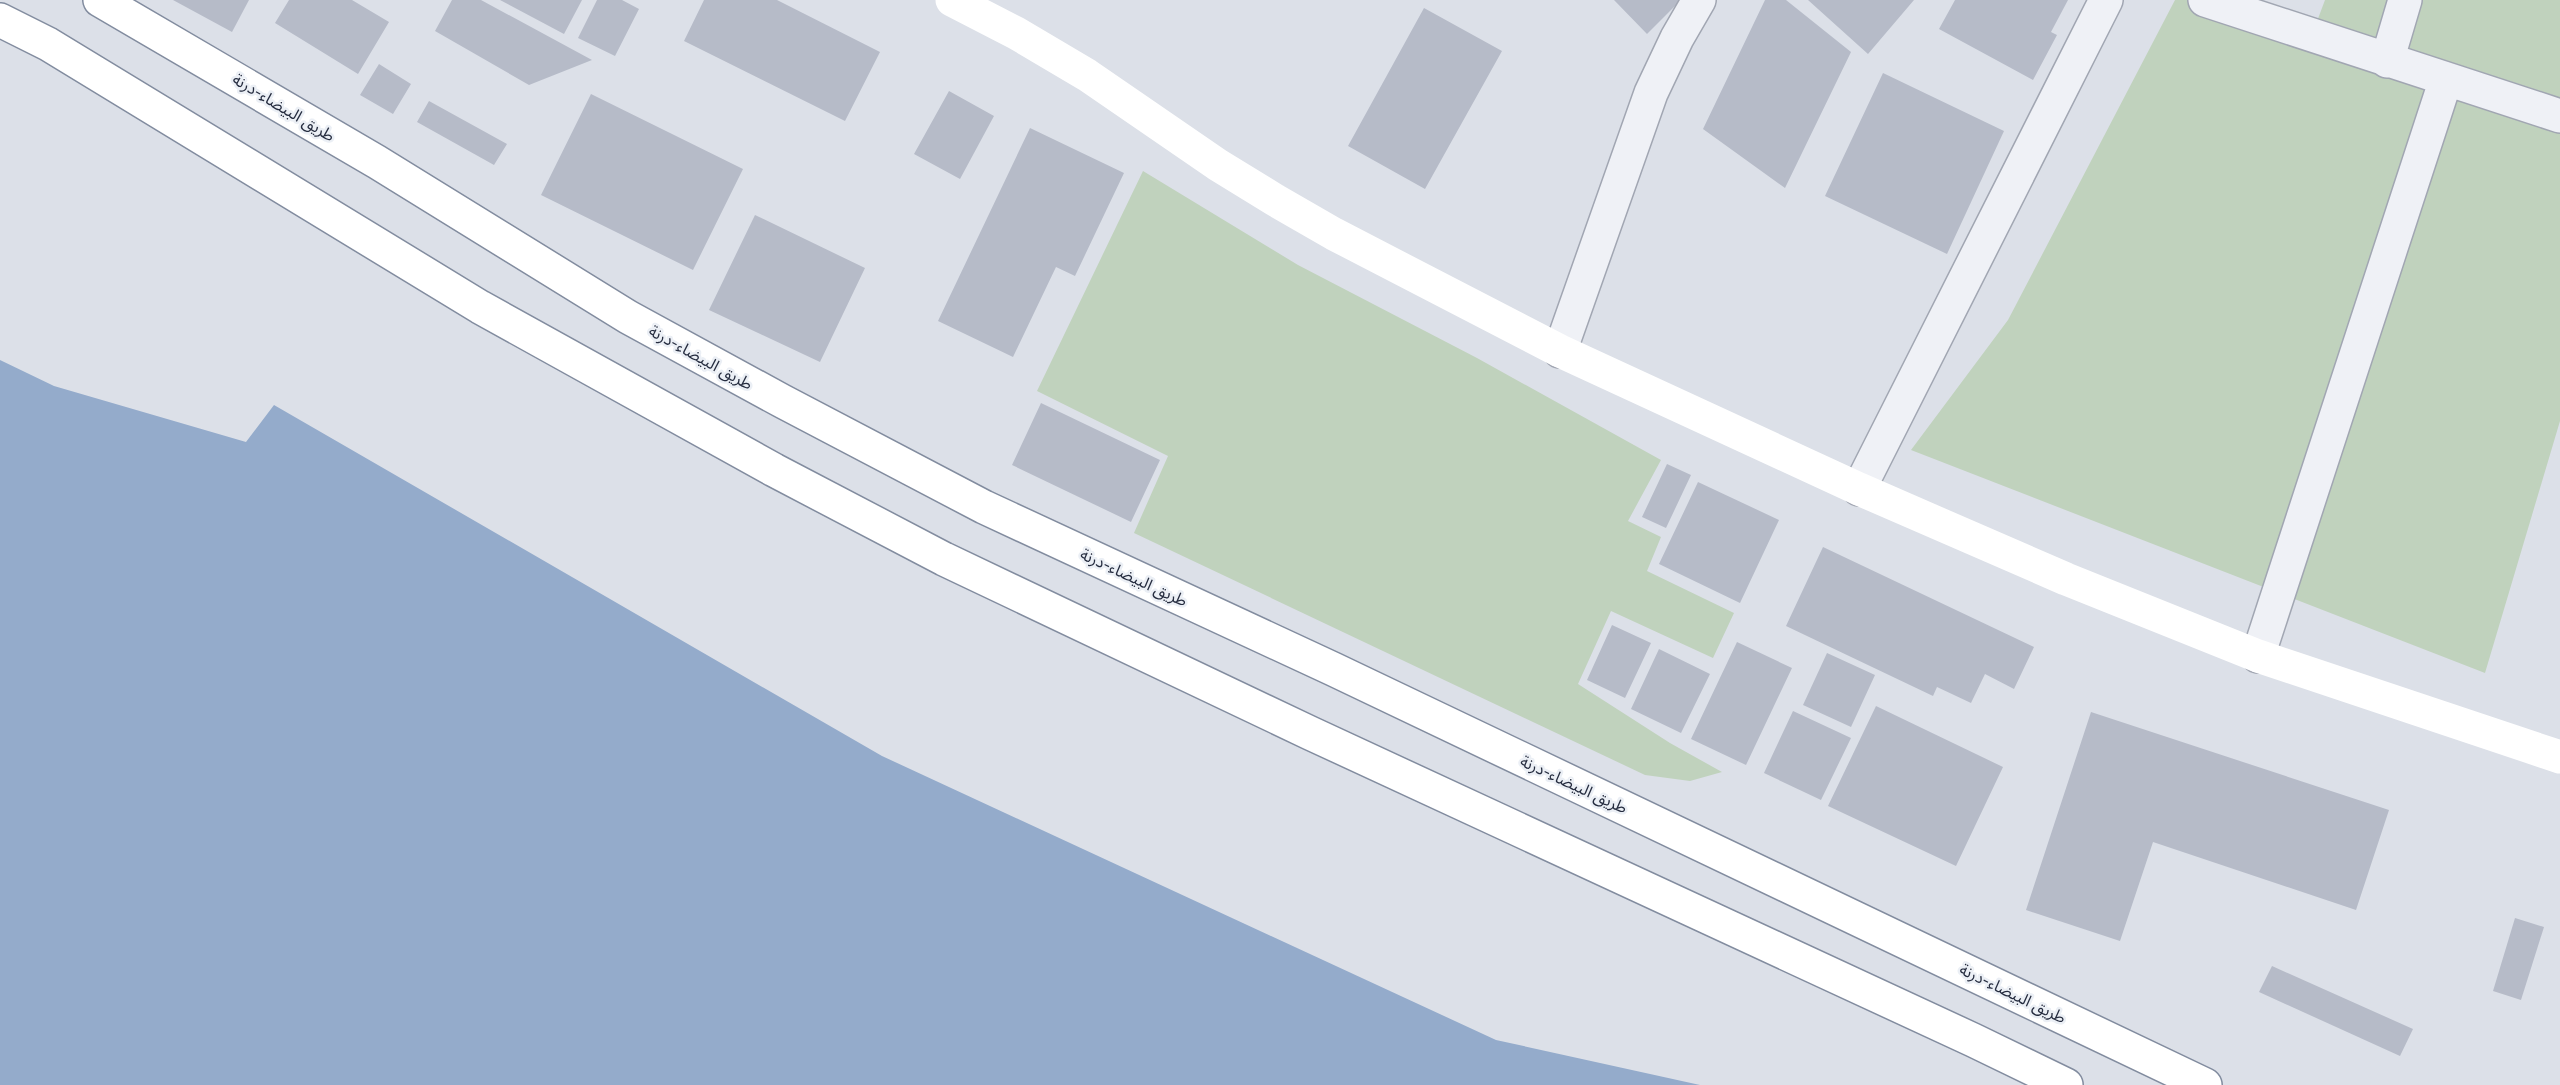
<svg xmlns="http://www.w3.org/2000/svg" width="2560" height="1085" font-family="Figtree,'Noto Sans Arabic',sans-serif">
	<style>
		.green { fill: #c0d2bd }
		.water { fill: #94abcb }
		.building { fill: #b6bbc8 }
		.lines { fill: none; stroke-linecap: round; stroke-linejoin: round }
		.street-casing { stroke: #a1a6b2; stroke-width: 36 }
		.highway-casing { stroke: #828c9f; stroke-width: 36 }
		.street { stroke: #eff1f6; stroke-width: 33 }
		.secondary { stroke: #fff; stroke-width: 33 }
		.highway { stroke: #fff; stroke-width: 33 }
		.labels { text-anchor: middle; stroke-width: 5; stroke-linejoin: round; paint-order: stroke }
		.street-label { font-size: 16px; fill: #252c3f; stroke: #ebeff5 }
	</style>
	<rect width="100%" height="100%" fill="#dce0e8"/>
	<path class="green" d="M 2175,0 L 2239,0 L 2313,32 L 2325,0 L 2560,0 L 2560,421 L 2485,673 L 1911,450 L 2008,320 Z
		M 1143,171 L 1298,265 L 1477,358 L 1661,460 L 1628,521 L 1661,537 L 1647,571 L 1734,613 L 1713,658 L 1611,611 L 1578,684 L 1670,743 L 1722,772 L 1690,781 L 1645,775 L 1134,533 L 1168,456 L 1037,391 Z"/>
	<path class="water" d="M 0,360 L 54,386 L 246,442 L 274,405 L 882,756 L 1496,1040 L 1700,1085 L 0,1085 Z"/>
	<path class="building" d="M 173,0 L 249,0 L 232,32 Z
		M 289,0 L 352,0 L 389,22 L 358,74 L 275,23 Z
		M 452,0 L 481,0 L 592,60 L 529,85 L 435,31 Z
		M 500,0 L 582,0 L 564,34 Z
		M 597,0 L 622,0 L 639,9 L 615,56 L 578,38 Z
		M 704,0 L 777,0 L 880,52 L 845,121 L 684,41 Z
		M 1614,0 L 1681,0 L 1647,34 Z
		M 1765,0 L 1786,0 L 1851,52 L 1785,188 L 1703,129 Z
		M 1808,0 L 1914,0 L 1868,54 Z
		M 1955,0 L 2068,0 L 2051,32 L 2057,35 L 2033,80 L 1939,29 Z
		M 1424,8 L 1502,51 L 1425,189 L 1348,146 Z
		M 379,64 L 411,84 L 393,114 L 360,95 Z
		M 1883,73 L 2004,131 L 1947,254 L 1825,196 Z
		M 949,91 L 994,116 L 960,179 L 914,154 Z
		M 591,94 L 743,169 L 693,270 L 541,195 Z
		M 429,101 L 507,144 L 494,165 L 417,122 Z
		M 1030,128 L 1124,173 L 1075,276 L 1056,267 L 1013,357 L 938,321 Z
		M 755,215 L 865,268 L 820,362 L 709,310 Z
		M 1041,403 L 1160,460 L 1131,522 L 1012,465 Z
		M 1667,464 L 1691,475 L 1666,528 L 1642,517 Z
		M 1698,482 L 1779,520 L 1740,603 L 1659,564 Z
		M 1823,547 L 2034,647 L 2014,689 L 1985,674 L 1971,703 L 1937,687 L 1933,696 L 1786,626 Z
		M 1612,625 L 1651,643 L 1625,698 L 1587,680 Z
		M 1737,642 L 1792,668 L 1746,765 L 1691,739 Z
		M 1659,649 L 1710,674 L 1681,733 L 1631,709 Z
		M 1827,653 L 1875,675 L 1851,727 L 1803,705 Z
		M 1876,706 L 2003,767 L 1956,866 L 1828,806 Z
		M 1793,711 L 1851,738 L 1821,800 L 1764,773 Z
		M 2091,712 L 2389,810 L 2356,910 L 2153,842 L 2120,941 L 2026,910 Z
		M 2515,918 L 2544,927 L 2521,1000 L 2493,991 Z
		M 2272,966 L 2413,1029 L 2400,1056 L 2259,992 Z"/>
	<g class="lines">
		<defs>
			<path id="street" d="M 2205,0 L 2560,116
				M 2387,61 L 2405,0
				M 1560,351 L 1651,93 L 1677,38 L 1699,0
				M 1859,489 L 2106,0
				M 2258,656 L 2446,79"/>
			<path id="highway" d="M 100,0 L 377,162 L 628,317 L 782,401 L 984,507 L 1333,669 L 2205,1085
				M 0,20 L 48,44 L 480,307 L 774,470 L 944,559 L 1310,733 L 1973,1040 L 2066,1085"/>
		</defs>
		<use href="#street" class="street-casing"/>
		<use href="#highway" class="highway-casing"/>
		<use href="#street" class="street"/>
		<path class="secondary" d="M 952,0 L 1016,33 L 1087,75 L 1218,165 L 1275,200 L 1334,234 L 1560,351 L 1859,489 L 2066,579 L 2258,656 L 2560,757"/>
		<use href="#highway" class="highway"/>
	</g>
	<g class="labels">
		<g class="street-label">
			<text transform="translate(284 107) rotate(31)" y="6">طريق البيضاء-درنة</text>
			<text transform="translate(701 357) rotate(29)" y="6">طريق البيضاء-درنة</text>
			<text transform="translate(1134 577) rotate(25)" y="6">طريق البيضاء-درنة</text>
			<text transform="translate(1574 784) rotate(25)" y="6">طريق البيضاء-درنة</text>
			<text transform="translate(2013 993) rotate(26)" y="6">طريق البيضاء-درنة</text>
		</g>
	</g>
</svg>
